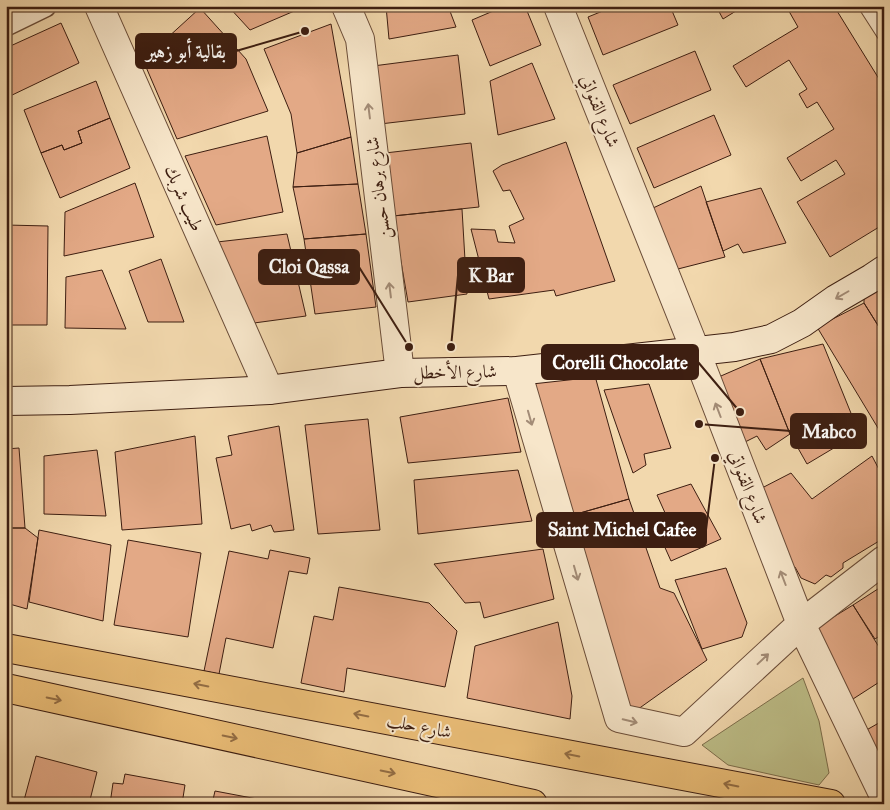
<svg xmlns="http://www.w3.org/2000/svg" width="890" height="810" font-family="'IM FELL Great Primer',Amiri,serif">
	<style>
		.green { fill: #bdbe88; stroke: #7d6e4c }
		.building { fill: #e3a986; stroke: #3d1e11 }
		.lines { fill: none; stroke-linecap: round; stroke-linejoin: round }
		.service-casing { stroke: #6a4c38; stroke-width: 16 }
		.pedestrian-casing { stroke: #6a4c38; stroke-width: 24 }
		.minor-casing { stroke: #6a4c38; stroke-width: 30 }
		.secondary-casing { stroke: #3d1e11; stroke-width: 30 }
		.primary-casing { stroke: #3d1e11; stroke-width: 30 }
		.service { stroke: #f7e6ca; stroke-width: 14 }
		.pedestrian { stroke: #f7e6ca; stroke-width: 21 }
		.minor { stroke: #f7e6ca; stroke-width: 28 }
		.secondary { stroke: #f7e6ca; stroke-width: 28 }
		.primary { stroke: #e9bc76; stroke-width: 28 }
		.oneway { stroke: #a38c77 }
		.oneway2 { stroke: #936d44 }
		.labels { text-anchor: middle; stroke-width: 4; stroke-linejoin: round; paint-order: stroke }
		.street-label { font-size: 18px; fill: #3d1e11; stroke: #f7e6ca }
		.leader { fill: none; stroke: #3d1e11; stroke-width: 2 }
		.callout-dot { fill: #3d1e11; stroke: #f7e6ca; stroke-width: 2 }
		.callout { fill: #3d1e11; stroke: #3d1e11; stroke-width: 2 }
		.callout-label { font-size: 19px; text-anchor: middle; font-weight: bold; fill: #fff }
	</style>
	<rect width="100%" height="100%" fill="#f2d8ad"/>
	<filter id="stains"><feTurbulence type="fractalNoise" baseFrequency=".004" numOctaves="4"/><feColorMatrix values="0 0 0 0 .2 0 0 0 0 .09 0 0 0 0 .02 0 0 0 .5 -.17"/></filter>
	<radialGradient id="worn" r=".72"><stop offset=".6" stop-color="#630" stop-opacity="0"/><stop offset="1" stop-color="#630" stop-opacity=".3"/></radialGradient>
	<path class="green" d="M 803,678 L 819,721 L 829,773 L 819,785 L 728,765 L 702,745 Z"/>
	<path class="building" d="M 228,6 L 306,6 L 250,30 Z
		M 386,6 L 448,6 L 456,27 L 389,39 Z
		M 505,6 L 525,6 L 541,45 L 490,66 L 472,20 Z
		M 615,6 L 670,6 L 678,25 L 603,55 L 588,17 Z
		M 716,6 L 744,6 L 723,19 Z
		M 786,6 L 821,6 L 822,9 L 826,6 L 834,6 L 884,87 L 884,224 L 830,257 L 797,202 L 845,174 L 836,160 L 801,181 L 787,158 L 834,129 L 817,102 L 807,108 L 799,94 L 807,89 L 789,60 L 746,87 L 733,66 L 798,27 Z
		M 200,8 L 246,59 L 268,111 L 177,139 L 143,60 Z
		M 61,23 L 79,63 L 8,97 L 6,93 L 6,48 Z
		M 331,24 L 351,137 L 297,153 L 291,114 L 264,49 Z
		M 695,51 L 711,90 L 630,124 L 613,85 Z
		M 458,55 L 465,114 L 380,124 L 373,66 Z
		M 532,63 L 555,119 L 498,135 L 490,81 Z
		M 96,81 L 110,118 L 78,131 L 82,143 L 64,150 L 62,145 L 41,153 L 24,110 Z
		M 714,115 L 731,155 L 654,188 L 637,148 Z
		M 110,118 L 130,168 L 60,198 L 41,153 L 62,145 L 64,150 L 82,143 L 78,131 Z
		M 267,136 L 283,212 L 216,225 L 185,156 Z
		M 351,137 L 358,184 L 293,187 L 297,153 Z
		M 566,142 L 615,281 L 556,296 L 554,290 L 489,299 L 471,229 L 495,230 L 498,242 L 515,243 L 509,226 L 524,219 L 510,190 L 503,191 L 493,171 L 502,165 Z
		M 471,143 L 479,207 L 393,216 L 385,153 Z
		M 135,183 L 154,237 L 64,256 L 65,212 Z
		M 358,184 L 366,234 L 304,239 L 293,187 Z
		M 701,186 L 725,257 L 674,270 L 653,208 Z
		M 761,188 L 786,243 L 743,253 L 738,244 L 723,251 L 706,202 Z
		M 462,209 L 467,294 L 408,302 L 393,216 Z
		M 6,225 L 48,226 L 47,325 L 6,325 Z
		M 287,234 L 306,316 L 254,323 L 217,242 Z
		M 366,234 L 376,307 L 315,314 L 304,239 Z
		M 161,259 L 184,322 L 148,322 L 129,271 Z
		M 102,270 L 126,329 L 65,328 L 66,277 Z
		M 884,277 L 884,335 L 864,303 L 864,290 Z
		M 864,303 L 884,335 L 884,438 L 817,327 Z
		M 823,344 L 859,433 L 807,464 L 790,434 L 760,359 Z
		M 760,359 L 790,434 L 766,450 L 757,436 L 739,445 L 714,379 Z
		M 592,365 L 629,499 L 566,517 L 528,382 Z
		M 649,384 L 671,448 L 644,454 L 646,465 L 633,473 L 604,390 Z
		M 508,398 L 521,452 L 408,463 L 400,417 Z
		M 368,419 L 380,530 L 318,534 L 305,425 Z
		M 279,426 L 294,530 L 274,532 L 271,525 L 252,531 L 250,524 L 231,529 L 216,458 L 232,455 L 228,436 Z
		M 195,436 L 202,524 L 122,530 L 115,452 Z
		M 19,448 L 25,528 L 6,528 L 6,449 Z
		M 97,450 L 106,516 L 44,514 L 44,456 Z
		M 872,456 L 884,479 L 884,538 L 843,563 L 843,568 L 831,577 L 826,575 L 815,584 L 801,578 L 795,567 L 791,568 L 760,489 L 791,473 L 812,499 Z
		M 518,470 L 532,521 L 418,534 L 414,480 Z
		M 691,484 L 721,539 L 671,561 L 654,523 L 666,515 L 657,495 Z
		M 629,499 L 660,588 L 674,593 L 707,660 L 634,712 L 623,707 L 566,517 Z
		M 6,528 L 25,528 L 38,538 L 27,609 L 6,603 Z
		M 39,530 L 111,545 L 103,621 L 29,602 Z
		M 128,540 L 201,553 L 188,637 L 114,625 Z
		M 543,549 L 554,599 L 484,618 L 480,602 L 465,603 L 434,564 Z
		M 270,550 L 310,558 L 307,574 L 289,571 L 273,648 L 226,638 L 219,674 L 204,671 L 229,551 L 268,559 Z
		M 726,568 L 747,623 L 742,637 L 702,649 L 675,580 Z
		M 884,585 L 884,633 L 875,639 L 853,605 Z
		M 339,587 L 429,603 L 457,631 L 445,687 L 347,668 L 344,692 L 301,683 L 314,616 L 333,620 Z
		M 853,605 L 879,647 L 884,643 L 884,679 L 853,699 L 809,632 Z
		M 558,622 L 572,696 L 570,719 L 467,698 L 475,646 Z
		M 884,720 L 884,767 L 863,732 Z
		M 36,756 L 97,772 L 89,804 L 23,804 Z
		M 125,774 L 185,785 L 182,804 L 110,804 L 113,783 L 123,784 Z
		M 215,791 L 273,802 L 273,804 L 212,804 Z"/>
	<g class="lines">
		<defs>
			<path id="service" d="M 866,6 L 884,34"/>
			<path id="pedestrian" d="M 6,25 L 45,6"/>
			<path id="minor" d="M 99,6 L 269,390
				M 346,6 L 360,39 L 400,373
				M 558,6 L 696,352 L 801,624 L 884,796
				M 517,371 L 619,718 L 684,732 L 801,624 L 884,560"/>
			<path id="secondary" d="M 6,401 L 70,400 L 269,390 L 400,373 L 517,371 L 734,347 L 771,339 L 802,323 L 836,299 L 872,278 L 884,270"/>
			<path id="primary" d="M 6,648 L 831,804
				M 6,688 L 533,804"/>
		</defs>
		<use href="#service" class="service-casing"/>
		<use href="#pedestrian" class="pedestrian-casing"/>
		<use href="#minor" class="minor-casing"/>
		<use href="#secondary" class="secondary-casing"/>
		<use href="#primary" class="primary-casing"/>
		<use href="#service" class="service"/>
		<use href="#pedestrian" class="pedestrian"/>
		<use href="#minor" class="minor"/>
		<use href="#secondary" class="secondary"/>
		<use href="#primary" class="primary"/>
	</g>
	<defs><path id="oneway-shaft" d="M-6 0H5M1.5-3L5.5 0L1.5 3" fill="none" stroke-width="1.6" stroke-linecap="round" stroke-linejoin="round" transform="scale(1.25)"/></defs>
	<g class="oneway">
		<use href="#oneway-shaft" transform="translate(369 111) rotate(-97)"/>
		<use href="#oneway-shaft" transform="translate(390 290) rotate(-97)"/>
		<use href="#oneway-shaft" transform="translate(842 295) rotate(150)"/>
		<use href="#oneway-shaft" transform="translate(718 410) rotate(-111)"/>
		<use href="#oneway-shaft" transform="translate(530 418) rotate(74)"/>
		<use href="#oneway-shaft" transform="translate(576 573) rotate(74)"/>
		<use href="#oneway-shaft" transform="translate(783 578) rotate(-111)"/>
		<use href="#oneway-shaft" transform="translate(763 659) rotate(-43)"/>
		<use href="#oneway-shaft" transform="translate(630 721) rotate(13)"/>
	</g>
	<g class="oneway2">
		<use href="#oneway-shaft" transform="translate(201 685) rotate(-169)"/>
		<use href="#oneway-shaft" transform="translate(54 699) rotate(12)"/>
		<use href="#oneway-shaft" transform="translate(361 715) rotate(-169)"/>
		<use href="#oneway-shaft" transform="translate(230 737) rotate(12)"/>
		<use href="#oneway-shaft" transform="translate(572 755) rotate(-169)"/>
		<use href="#oneway-shaft" transform="translate(388 772) rotate(12)"/>
		<use href="#oneway-shaft" transform="translate(731 785) rotate(-169)"/>
	</g>
	<g class="labels">
		<g class="street-label">
			<text transform="translate(600 111) rotate(68)" y="6">شارع القنواتي</text>
			<text transform="translate(378 188) rotate(-97)" y="6">شارع برهان حسن</text>
			<text transform="translate(184 198) rotate(66)" y="6">طيب شربك</text>
			<text transform="translate(455 372) rotate(-1)" y="6">شارع الأخطل</text>
			<text transform="translate(748 487) rotate(69)" y="6">شارع القنواتي</text>
			<text transform="translate(419 726) rotate(11)" y="6">شارع حلب</text>
		</g>
	</g>
	<path class="leader" d="M305 31L236 51M409 347L359 267M451 347L458 275M740 412L698 362M699 424L791 431M715 458L706 530"/>
	<g class="callout-dot">
		<circle cx="305" cy="31" r="5"/>
		<circle cx="409" cy="347" r="5"/>
		<circle cx="451" cy="347" r="5"/>
		<circle cx="740" cy="412" r="5"/>
		<circle cx="699" cy="424" r="5"/>
		<circle cx="715" cy="458" r="5"/>
	</g>
	<g class="callout">
		<rect x="136" y="34" width="100" height="34" rx="5"/>
		<rect x="259" y="250" width="100" height="34" rx="5"/>
		<rect x="458" y="258" width="66" height="34" rx="5"/>
		<rect x="542" y="345" width="156" height="34" rx="5"/>
		<rect x="791" y="414" width="75" height="34" rx="5"/>
		<rect x="537" y="513" width="169" height="34" rx="5"/>
	</g>
	<g class="callout-label">
		<text x="186" y="58">بقالية أبو زهير</text>
		<text x="309" y="273">Cloi Qassa</text>
		<text x="491" y="282">K Bar</text>
		<text x="620" y="369">Corelli Chocolate</text>
		<text x="829" y="438">Mabco</text>
		<text x="622" y="536">Saint Michel Cafee</text>
	</g>
	<rect width="890" height="810" fill="none" stroke="#f2d8ad" stroke-width="25"/>
	<rect x="8" y="8" width="875" height="795" fill="none" stroke="#3d1e11" stroke-width="2.5"/>
	<rect x="12" y="12" width="865" height="785" fill="none" stroke="#3d1e11"/>
	<rect width="100%" height="100%" filter="url(#stains)"/>
	<rect width="100%" height="100%" fill="url(#worn)"/>
</svg>
